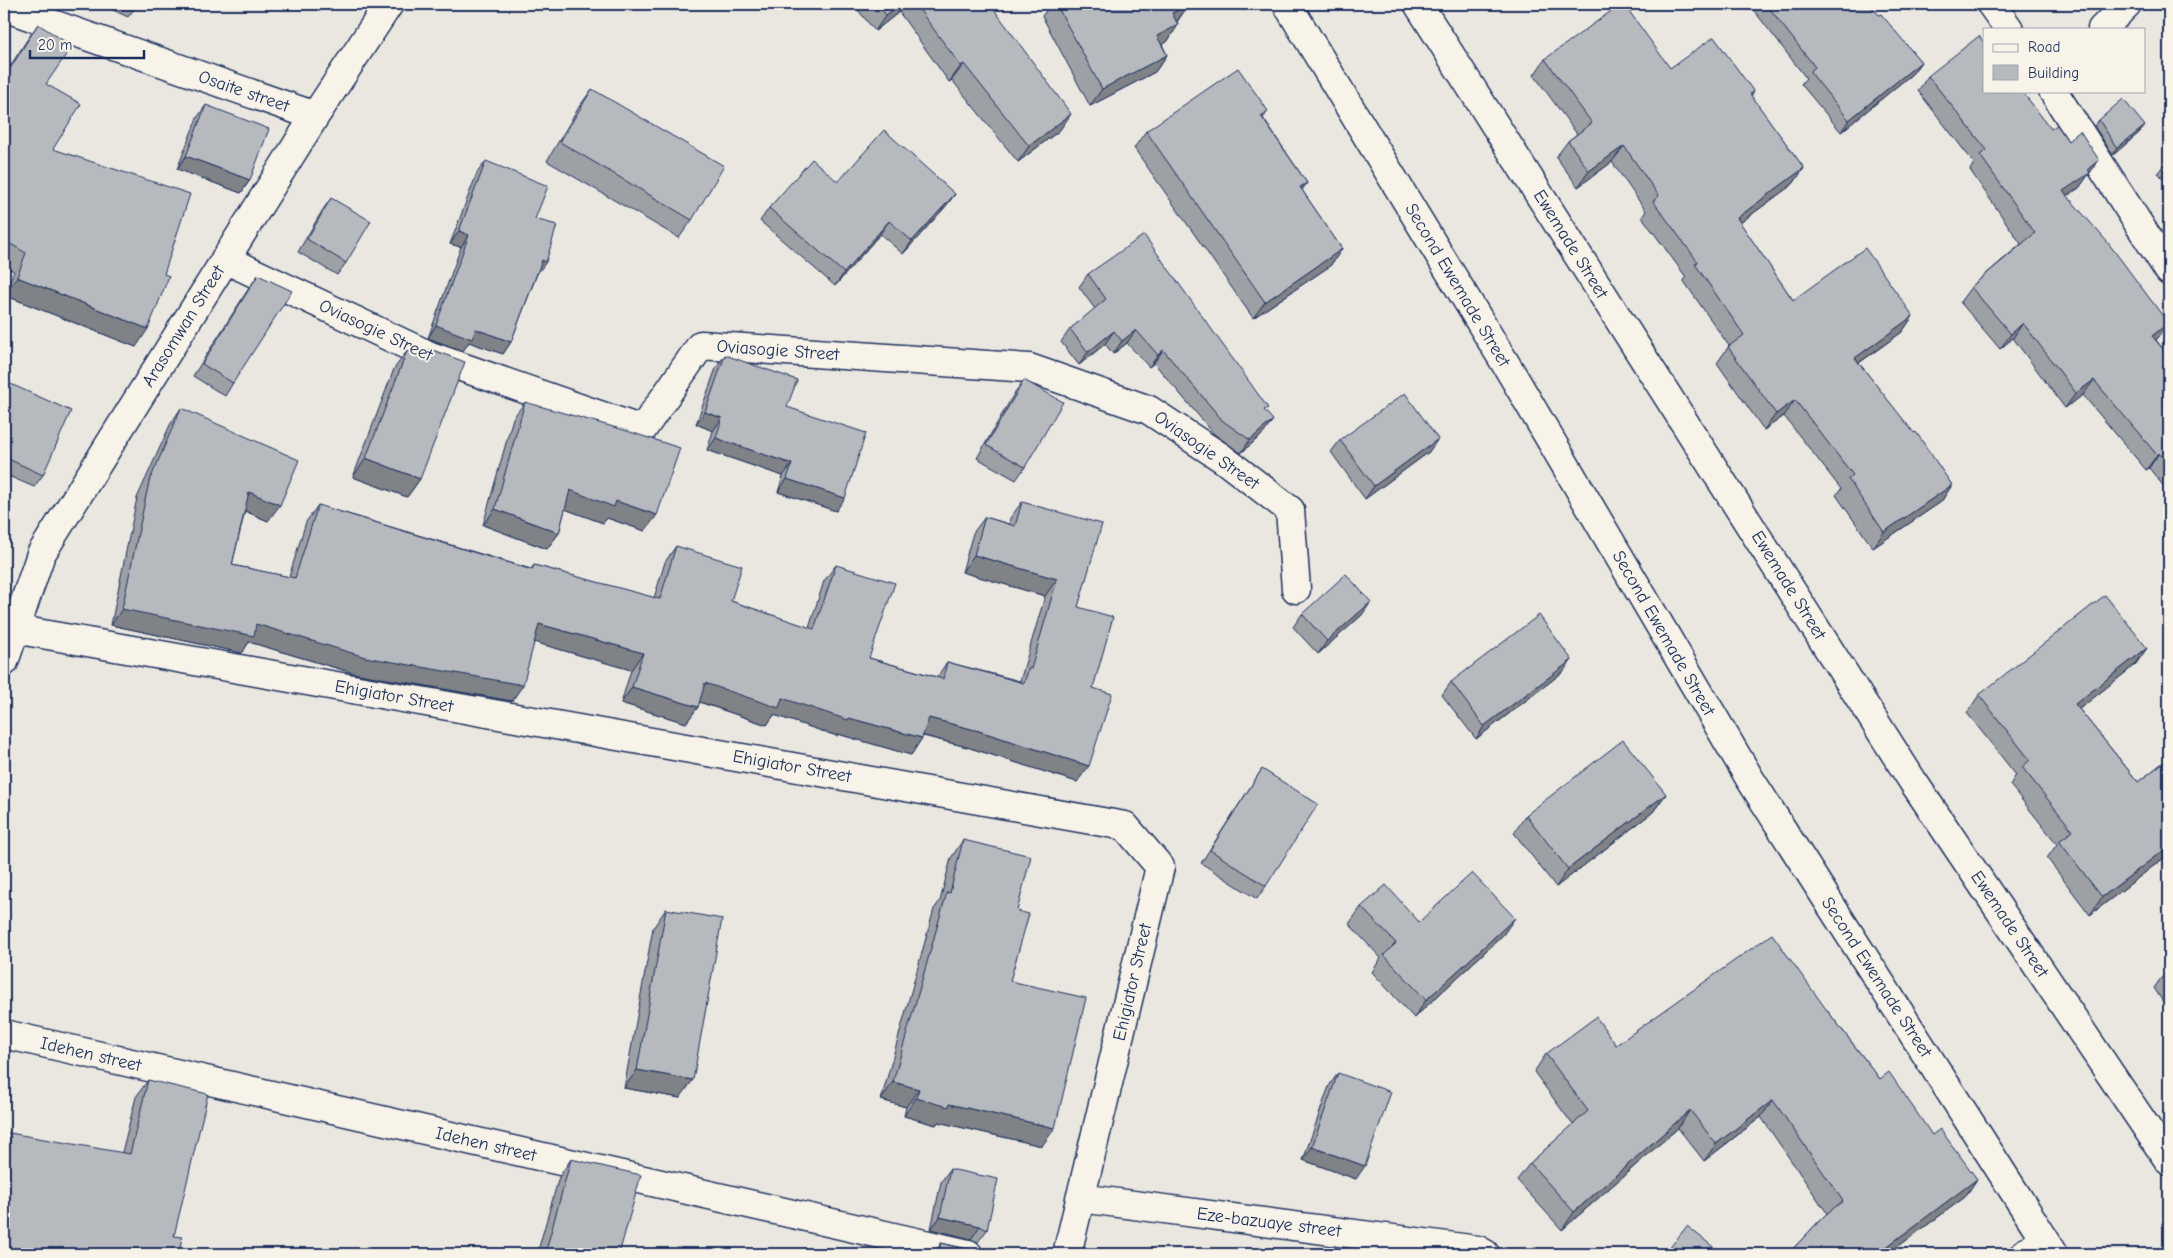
<svg xmlns="http://www.w3.org/2000/svg" width="2173" height="1258" font-family="'Comic Neue',sans-serif">
	<style>
		.lines { fill: none; stroke-linecap: round; stroke-linejoin: round }
		.minor-casing { stroke: #1b2f5e; stroke-width: 31 }
		.minor { stroke: #f7f3e8; stroke-width: 28 }
		.wall { fill: #9da0a4; stroke: #1b2f5e }
		.shaded-wall { fill: #7f8286; stroke: #1b2f5e }
		.building { fill: #b6babf; stroke: #1b2f5e }
		.labels { text-anchor: middle; stroke-width: 4; stroke-linejoin: round; paint-order: stroke }
		.street-label { font-size: 18px; fill: #1b2f5e; stroke: #f7f3e8 }
	</style>
	<rect width="100%" height="100%" fill="#eae7e0"/>
	<filter id="ink" filterUnits="userSpaceOnUse"><feTurbulence type="fractalNoise" baseFrequency=".02" numOctaves="2"/><feDisplacementMap in="SourceGraphic" scale="10" xChannelSelector="R" yChannelSelector="G"/><feConvolveMatrix kernelMatrix="1 2 1 2 8 2 1 2 1" color-interpolation-filters="sRGB"/></filter>
	<g filter="url(#ink)">
		<g class="lines">
			<defs>
				<path id="minor" d="M 1287,4 L 1513,376 L 1750,779 L 2054,1254
					M 1418,4 L 1912,780 L 2169,1161
					M 1991,4 L 2009,29
					M 4,7 L 315,116
					M 2102,29 L 2127,4
					M 2053,91 L 2169,271
					M 225,259 L 430,356 L 642,430 L 701,345 L 1029,368 L 1149,410 L 1222,458 L 1290,510 L 1296,589
					M 14,629 L 1125,826 L 1160,867 L 1067,1254
					M 4,662 L 41,554 L 315,116 L 389,4
					M 4,1034 L 968,1254
					M 1080,1198 L 1478,1250 L 1485,1254
					M 2024,1254 L 2044,1238"/>
			</defs>
			<use href="#minor" class="minor-casing"/>
			<use href="#minor" class="minor"/>
		</g>
		<path class="wall" d="M 100,4 L 138,4 L 128,17 Z
			M 853,4 L 990,4 L 1060,130 L 1018,162 L 952,80 L 949,82 L 899,12 L 875,31 Z
			M 1051,4 L 1189,4 L 1177,22 L 1178,25 L 1167,42 L 1162,44 L 1167,55 L 1155,72 L 1090,106 L 1042,16 Z
			M 1749,4 L 1869,4 L 1921,62 L 1912,74 L 1841,132 L 1801,84 L 1806,78 Z
			M 38,24 L 46,84 L 53,149 L 136,347 L 4,295 L 14,271 L 4,266 L 4,70 L 7,71 L 25,43 Z
			M 1545,59 L 1670,68 L 1754,92 L 1751,96 L 1804,168 L 1793,184 L 1740,223 L 1793,300 L 1913,316 L 1902,332 L 1859,363 L 1952,485 L 1941,502 L 1873,548 L 1836,495 L 1841,489 L 1784,416 L 1764,430 L 1717,363 L 1729,346 L 1683,280 L 1686,277 L 1642,217 L 1646,211 L 1612,162 L 1578,187 L 1556,157 L 1568,141 L 1577,134 L 1534,75 Z
			M 1928,76 L 2051,129 L 2068,141 L 2099,160 L 2079,188 L 2067,196 L 2158,338 L 2156,340 L 2169,356 L 2169,493 L 2149,468 L 2146,470 L 2083,395 L 2065,408 L 2013,338 L 2000,349 L 1960,302 L 1971,287 L 2021,244 L 1970,170 L 1974,163 L 1918,91 Z
			M 592,89 L 692,220 L 679,238 L 547,161 L 579,107 Z
			M 206,105 L 250,180 L 241,193 L 177,169 L 197,118 Z
			M 1268,111 L 1263,118 L 1307,183 L 1302,190 L 1342,249 L 1330,266 L 1253,318 L 1134,148 L 1146,131 Z
			M 2099,120 L 2145,126 L 2140,132 L 2113,155 L 2094,126 Z
			M 2169,157 L 2169,184 L 2158,173 Z
			M 486,161 L 535,219 L 537,274 L 511,342 L 503,354 L 469,342 L 463,351 L 428,338 L 461,247 L 450,244 L 477,173 Z
			M 838,182 L 955,194 L 946,206 L 903,254 L 880,234 L 835,286 L 760,221 L 769,208 Z
			M 331,198 L 346,263 L 337,275 L 298,252 L 322,211 Z
			M 1088,274 L 1265,411 L 1264,433 L 1241,453 L 1214,434 L 1154,363 L 1149,367 L 1127,343 L 1113,354 L 1105,344 L 1079,365 L 1061,342 L 1070,329 L 1095,309 L 1079,287 Z
			M 258,275 L 233,383 L 225,396 L 193,376 L 249,288 Z
			M 430,349 L 420,479 L 407,497 L 353,477 L 394,369 L 407,351 L 424,357 Z
			M 725,355 L 787,407 L 836,511 L 778,492 L 783,476 L 707,450 L 713,431 L 696,424 L 716,368 Z
			M 1024,380 L 1025,467 L 1016,480 L 977,458 L 1015,392 Z
			M 4,381 L 43,475 L 34,487 L 4,474 Z
			M 525,402 L 645,531 L 607,518 L 603,523 L 565,509 L 559,533 L 547,549 L 483,525 L 513,418 Z
			M 181,408 L 268,521 L 245,511 L 232,565 L 289,577 L 306,522 L 318,505 L 531,569 L 534,565 L 654,598 L 665,562 L 676,546 L 731,601 L 809,628 L 824,581 L 836,565 L 869,658 L 937,677 L 947,662 L 1020,681 L 1045,596 L 962,572 L 973,533 L 985,517 L 1009,524 L 1010,518 L 1022,502 L 1078,607 L 1093,688 L 1077,782 L 967,747 L 923,736 L 922,738 L 911,755 L 838,734 L 837,736 L 774,715 L 767,725 L 699,702 L 698,707 L 686,723 L 621,703 L 631,670 L 534,642 L 512,701 L 353,673 L 249,642 L 242,653 L 111,625 L 137,498 L 170,425 Z
			M 1340,440 L 1429,452 L 1365,499 L 1331,452 Z
			M 1302,614 L 1362,615 L 1318,654 L 1293,627 Z
			M 2169,638 L 2169,653 L 2164,646 Z
			M 2147,648 L 2135,665 L 2079,709 L 2138,782 L 2169,758 L 2169,854 L 2090,915 L 2047,858 L 2057,844 L 2010,785 L 2016,775 L 1967,713 L 1979,695 Z
			M 1563,672 L 1476,739 L 1442,695 L 1451,682 Z
			M 1262,769 L 1266,886 L 1257,899 L 1201,863 Z
			M 1666,794 L 1653,812 L 1556,887 L 1514,833 L 1526,815 Z
			M 963,840 L 1017,911 L 1010,981 L 1042,1146 L 938,1122 L 936,1125 L 904,1116 L 906,1107 L 881,1100 L 934,909 L 940,901 L 951,858 Z
			M 1361,907 L 1419,922 L 1503,935 L 1414,1018 L 1372,972 L 1381,958 L 1349,924 Z
			M 666,909 L 680,1098 L 624,1088 L 653,928 Z
			M 2169,969 L 2169,1011 L 2154,988 L 2166,971 Z
			M 1826,1009 L 1880,1079 L 1932,1135 L 1977,1179 L 1965,1197 L 1888,1254 L 1788,1254 L 1827,1213 L 1761,1117 L 1704,1161 L 1678,1128 L 1562,1230 L 1517,1180 L 1530,1163 L 1573,1125 L 1534,1072 L 1546,1054 L 1616,1045 Z
			M 1338,1073 L 1356,1179 L 1303,1160 L 1329,1086 Z
			M 148,1080 L 174,1236 L 122,1152 L 136,1097 Z
			M 571,1159 L 619,1254 L 537,1254 L 559,1177 Z
			M 950,1169 L 987,1230 L 978,1242 L 971,1239 L 931,1229 L 941,1182 Z
			M 941,1243 L 991,1254 L 934,1254 Z"/>
		<path class="shaded-wall" d="M 901,4 L 905,4 L 899,12 L 875,31 L 886,15 Z
			M 1189,4 L 1177,21 L 1160,30 L 1172,13 Z
			M 1178,25 L 1167,42 L 1145,53 L 1157,36 Z
			M 1167,55 L 1155,72 L 1090,106 L 1102,89 Z
			M 1921,62 L 1912,74 L 1841,132 L 1849,120 Z
			M 964,64 L 952,80 L 949,82 L 961,66 Z
			M 1268,111 L 1256,128 L 1261,116 Z
			M 1071,114 L 1060,130 L 1018,162 L 1029,146 Z
			M 2145,126 L 2140,132 L 2113,155 L 2117,148 Z
			M 1624,146 L 1612,162 L 1578,187 L 1589,171 Z
			M 186,156 L 250,180 L 241,193 L 177,169 Z
			M 2099,160 L 2079,188 L 2052,206 L 2063,191 Z
			M 1804,168 L 1793,184 L 1725,234 L 1737,218 Z
			M 1307,183 L 1295,199 L 1300,187 Z
			M 955,194 L 946,206 L 903,254 L 912,241 Z
			M 889,221 L 880,234 L 835,286 L 844,273 Z
			M 459,231 L 469,235 L 461,247 L 450,244 Z
			M 1342,249 L 1330,266 L 1253,318 L 1265,302 Z
			M 542,260 L 546,262 L 537,274 L 533,273 Z
			M 17,277 L 148,329 L 136,347 L 4,295 Z
			M 1913,316 L 1902,332 L 1843,374 L 1855,358 Z
			M 2023,323 L 2013,338 L 2000,349 L 2011,334 Z
			M 2168,323 L 2158,338 L 2142,351 L 2152,336 Z
			M 436,325 L 476,329 L 511,342 L 503,354 L 469,342 L 463,351 L 428,338 Z
			M 1136,330 L 1127,343 L 1113,354 L 1122,341 Z
			M 1114,331 L 1105,344 L 1079,365 L 1088,352 Z
			M 1163,350 L 1154,363 L 1149,367 L 1158,355 Z
			M 2094,380 L 2083,395 L 2065,408 L 2076,393 Z
			M 1795,400 L 1784,416 L 1764,430 L 1776,414 Z
			M 705,412 L 722,418 L 713,431 L 696,424 Z
			M 1273,420 L 1264,433 L 1241,453 L 1250,440 Z
			M 716,438 L 792,464 L 783,476 L 707,450 Z
			M 1438,439 L 1429,452 L 1365,499 L 1374,486 Z
			M 2159,453 L 2149,468 L 2146,470 L 2157,455 Z
			M 366,458 L 420,479 L 407,497 L 353,477 Z
			M 787,479 L 845,498 L 836,511 L 778,492 Z
			M 1952,485 L 1941,502 L 1873,548 L 1884,532 Z
			M 570,490 L 616,501 L 657,515 L 645,531 L 607,518 L 603,523 L 559,507 Z
			M 249,492 L 280,505 L 268,521 L 238,508 Z
			M 495,509 L 559,533 L 547,549 L 483,525 Z
			M 974,555 L 1057,579 L 1045,596 L 962,572 Z
			M 1371,602 L 1362,615 L 1318,654 L 1327,641 Z
			M 122,609 L 256,624 L 523,685 L 512,701 L 353,673 L 249,642 L 242,653 L 111,625 Z
			M 539,624 L 643,653 L 631,670 L 527,640 Z
			M 2147,648 L 2135,665 L 2063,722 L 2075,704 Z
			M 1572,660 L 1563,672 L 1476,739 L 1484,726 Z
			M 705,683 L 782,698 L 849,718 L 922,738 L 911,755 L 838,734 L 837,736 L 774,715 L 767,725 L 694,700 Z
			M 632,687 L 698,707 L 686,723 L 621,703 Z
			M 929,718 L 979,731 L 1089,766 L 1077,782 L 967,747 L 917,734 Z
			M 1666,794 L 1653,812 L 1556,887 L 1568,869 Z
			M 2169,846 L 2169,854 L 2090,915 L 2102,897 Z
			M 1515,918 L 1503,935 L 1414,1018 L 1426,1000 Z
			M 637,1070 L 693,1080 L 680,1098 L 624,1088 Z
			M 893,1082 L 919,1089 L 906,1107 L 881,1100 Z
			M 916,1098 L 949,1104 L 1055,1128 L 1042,1146 L 938,1122 L 936,1125 L 904,1116 Z
			M 1773,1100 L 1761,1117 L 1704,1161 L 1716,1144 Z
			M 1690,1110 L 1678,1128 L 1562,1230 L 1574,1212 Z
			M 1312,1147 L 1365,1166 L 1356,1179 L 1303,1160 Z
			M 1977,1179 L 1965,1197 L 1888,1254 L 1877,1254 Z
			M 940,1217 L 980,1226 L 971,1239 L 931,1229 Z"/>
		<path class="building" d="M 877,4 L 901,4 L 886,15 Z
			M 915,4 L 990,4 L 1071,114 L 1029,146 L 964,64 L 961,66 Z
			M 1056,4 L 1189,4 L 1172,13 L 1178,25 L 1157,36 L 1167,55 L 1102,89 Z
			M 1621,4 L 1624,4 L 1670,68 L 1714,37 L 1754,92 L 1750,94 L 1804,168 L 1737,218 L 1793,300 L 1865,248 L 1913,316 L 1855,358 L 1914,433 L 1916,432 L 1952,485 L 1884,532 L 1848,479 L 1853,475 L 1795,400 L 1776,414 L 1728,347 L 1744,335 L 1695,264 L 1698,262 L 1653,201 L 1659,196 L 1624,146 L 1589,171 L 1568,141 L 1592,123 L 1545,59 Z
			M 1766,4 L 1869,4 L 1879,15 L 1881,14 L 1921,62 L 1849,120 L 1810,72 L 1815,67 Z
			M 38,24 L 72,46 L 46,84 L 81,104 L 53,149 L 190,194 L 164,274 L 169,276 L 148,329 L 17,277 L 26,253 L 4,240 L 4,70 L 8,72 Z
			M 1979,36 L 1984,43 L 1984,91 L 2022,91 L 2051,129 L 2057,125 L 2068,141 L 2080,131 L 2099,160 L 2088,169 L 2090,173 L 2063,191 L 2109,244 L 2168,323 L 2152,336 L 2169,356 L 2169,465 L 2159,453 L 2157,455 L 2094,380 L 2076,393 L 2023,323 L 2011,334 L 1971,287 L 2035,233 L 1980,155 L 1987,150 L 1928,76 Z
			M 1238,68 L 1268,111 L 1261,116 L 1307,183 L 1300,187 L 1342,249 L 1265,302 L 1146,131 Z
			M 592,89 L 724,166 L 692,220 L 560,142 Z
			M 2123,99 L 2145,126 L 2117,148 L 2099,120 Z
			M 206,105 L 269,129 L 250,180 L 186,156 Z
			M 884,130 L 955,194 L 912,241 L 889,221 L 844,273 L 769,208 L 812,159 L 838,182 Z
			M 486,161 L 548,186 L 535,219 L 557,225 L 546,262 L 542,260 L 511,342 L 476,329 L 472,339 L 436,325 L 469,235 L 459,231 Z
			M 331,198 L 371,221 L 346,263 L 307,239 Z
			M 1144,235 L 1268,408 L 1264,410 L 1273,420 L 1250,440 L 1223,421 L 1163,350 L 1158,355 L 1136,330 L 1122,341 L 1114,331 L 1088,352 L 1070,329 L 1106,299 L 1088,274 Z
			M 258,275 L 292,291 L 233,383 L 202,364 Z
			M 430,349 L 465,362 L 420,479 L 366,458 L 407,351 L 426,358 Z
			M 725,355 L 797,380 L 787,407 L 866,433 L 845,498 L 787,479 L 792,464 L 716,438 L 722,418 L 705,412 Z
			M 1024,380 L 1063,402 L 1025,467 L 986,445 Z
			M 4,381 L 71,411 L 43,475 L 4,457 Z
			M 1405,393 L 1438,439 L 1374,486 L 1340,440 Z
			M 525,402 L 624,430 L 680,448 L 657,515 L 616,501 L 614,507 L 570,490 L 559,533 L 495,509 Z
			M 181,408 L 299,460 L 280,505 L 249,492 L 232,565 L 295,578 L 318,505 L 532,570 L 534,565 L 660,599 L 676,546 L 742,566 L 731,601 L 814,629 L 836,565 L 895,583 L 869,658 L 943,679 L 947,662 L 1024,683 L 1029,668 L 1031,669 L 1057,579 L 974,555 L 985,517 L 1015,526 L 1022,502 L 1102,524 L 1078,607 L 1113,617 L 1093,688 L 1112,694 L 1089,766 L 979,731 L 929,718 L 922,738 L 849,718 L 848,720 L 782,698 L 779,708 L 705,683 L 698,707 L 632,687 L 643,653 L 539,624 L 523,685 L 365,657 L 256,624 L 254,636 L 122,609 L 149,482 Z
			M 1346,574 L 1371,602 L 1327,641 L 1302,614 Z
			M 2105,595 L 2147,648 L 2075,704 L 2138,782 L 2169,758 L 2169,846 L 2102,897 L 2059,841 L 2073,831 L 2022,767 L 2030,760 L 1979,695 Z
			M 1539,615 L 1572,660 L 1484,726 L 1451,682 Z
			M 1623,740 L 1666,794 L 1568,869 L 1526,815 Z
			M 1262,769 L 1318,804 L 1266,886 L 1210,850 Z
			M 963,840 L 1031,856 L 1017,911 L 1029,914 L 1010,981 L 1086,998 L 1055,1128 L 949,1104 L 948,1107 L 916,1098 L 919,1089 L 893,1082 L 947,892 L 950,893 Z
			M 1472,873 L 1515,918 L 1426,1000 L 1384,955 L 1396,943 L 1361,907 L 1386,885 L 1419,922 Z
			M 666,909 L 722,919 L 693,1080 L 637,1070 Z
			M 1772,934 L 1826,1009 L 1880,1079 L 1889,1072 L 1932,1135 L 1940,1129 L 1977,1179 L 1877,1254 L 1788,1254 L 1825,1215 L 1843,1201 L 1773,1100 L 1716,1144 L 1690,1110 L 1574,1212 L 1530,1163 L 1588,1111 L 1546,1054 L 1596,1017 L 1616,1045 Z
			M 2169,969 L 2169,975 L 2166,971 Z
			M 1338,1073 L 1391,1092 L 1365,1166 L 1312,1147 Z
			M 148,1080 L 208,1094 L 174,1236 L 182,1237 L 179,1254 L 4,1254 L 4,1132 L 130,1154 Z
			M 571,1159 L 641,1175 L 619,1254 L 545,1254 Z
			M 950,1169 L 998,1179 L 987,1230 L 980,1226 L 940,1217 Z
			M 1687,1226 L 1722,1254 L 1665,1254 Z
			M 941,1243 L 977,1252 L 992,1248 L 991,1254 L 938,1254 Z"/>
	</g>
	<g class="labels">
		<g class="street-label">
			<text transform="translate(244 91) rotate(19)" y="6">Osaite street</text>
			<text transform="translate(1571 244) rotate(58)" y="6">Ewemade Street</text>
			<text transform="translate(1458 285) rotate(59)" y="6">Second Ewemade Street</text>
			<text transform="translate(183 326) rotate(-58)" y="6">Arasomwan Street</text>
			<text transform="translate(376 330) rotate(25)" y="6">Oviasogie Street</text>
			<text transform="translate(778 350) rotate(4)" y="6">Oviasogie Street</text>
			<text transform="translate(1207 450) rotate(35)" y="6">Oviasogie Street</text>
			<text transform="translate(1789 585) rotate(58)" y="6">Ewemade Street</text>
			<text transform="translate(1664 633) rotate(60)" y="6">Second Ewemade Street</text>
			<text transform="translate(394 696) rotate(10)" y="6">Ehigiator Street</text>
			<text transform="translate(792 766) rotate(10)" y="6">Ehigiator Street</text>
			<text transform="translate(2010 924) rotate(56)" y="6">Ewemade Street</text>
			<text transform="translate(1877 977) rotate(57)" y="6">Second Ewemade Street</text>
			<text transform="translate(1132 982) rotate(-77)" y="6">Ehigiator Street</text>
			<text transform="translate(91 1054) rotate(13)" y="6">Idehen street</text>
			<text transform="translate(486 1144) rotate(13)" y="6">Idehen street</text>
			<text transform="translate(1269 1222) rotate(7)" y="6">Eze-bazuaye street</text>
		</g>
	</g>
	<rect width="2173" height="1258" fill="none" stroke="#f7f3e8" stroke-width="20"/>
	<rect x="10" y="10" width="2153" height="1238" fill="none" stroke="#1b2f5e" stroke-width="2" filter="url(#ink)"/>
	<rect x="1983" y="28" width="162" height="65" fill="#f7f3e8" stroke="#9fa5b1"/>
	<rect x="1993" y="44" width="25" height="8" fill="#f7f3e8" stroke="#9fa5b1"/>
	<text x="2028" y="52" font-size="15" fill="#1b2f5e">Road</text>
	<rect x="1993" y="65" width="25" height="15" fill="#b6babf" stroke="#9fa5b1"/>
	<text x="2028" y="78" font-size="15" fill="#1b2f5e">Building</text>
	<path d="M30 50v8h114v-8" fill="none" stroke="#1b2f5e" stroke-width="2.5"/>
	<text x="38" y="50" font-size="15" fill="#1b2f5e" stroke="#f7f3e8" stroke-width="4" paint-order="stroke">20 m</text>
</svg>
